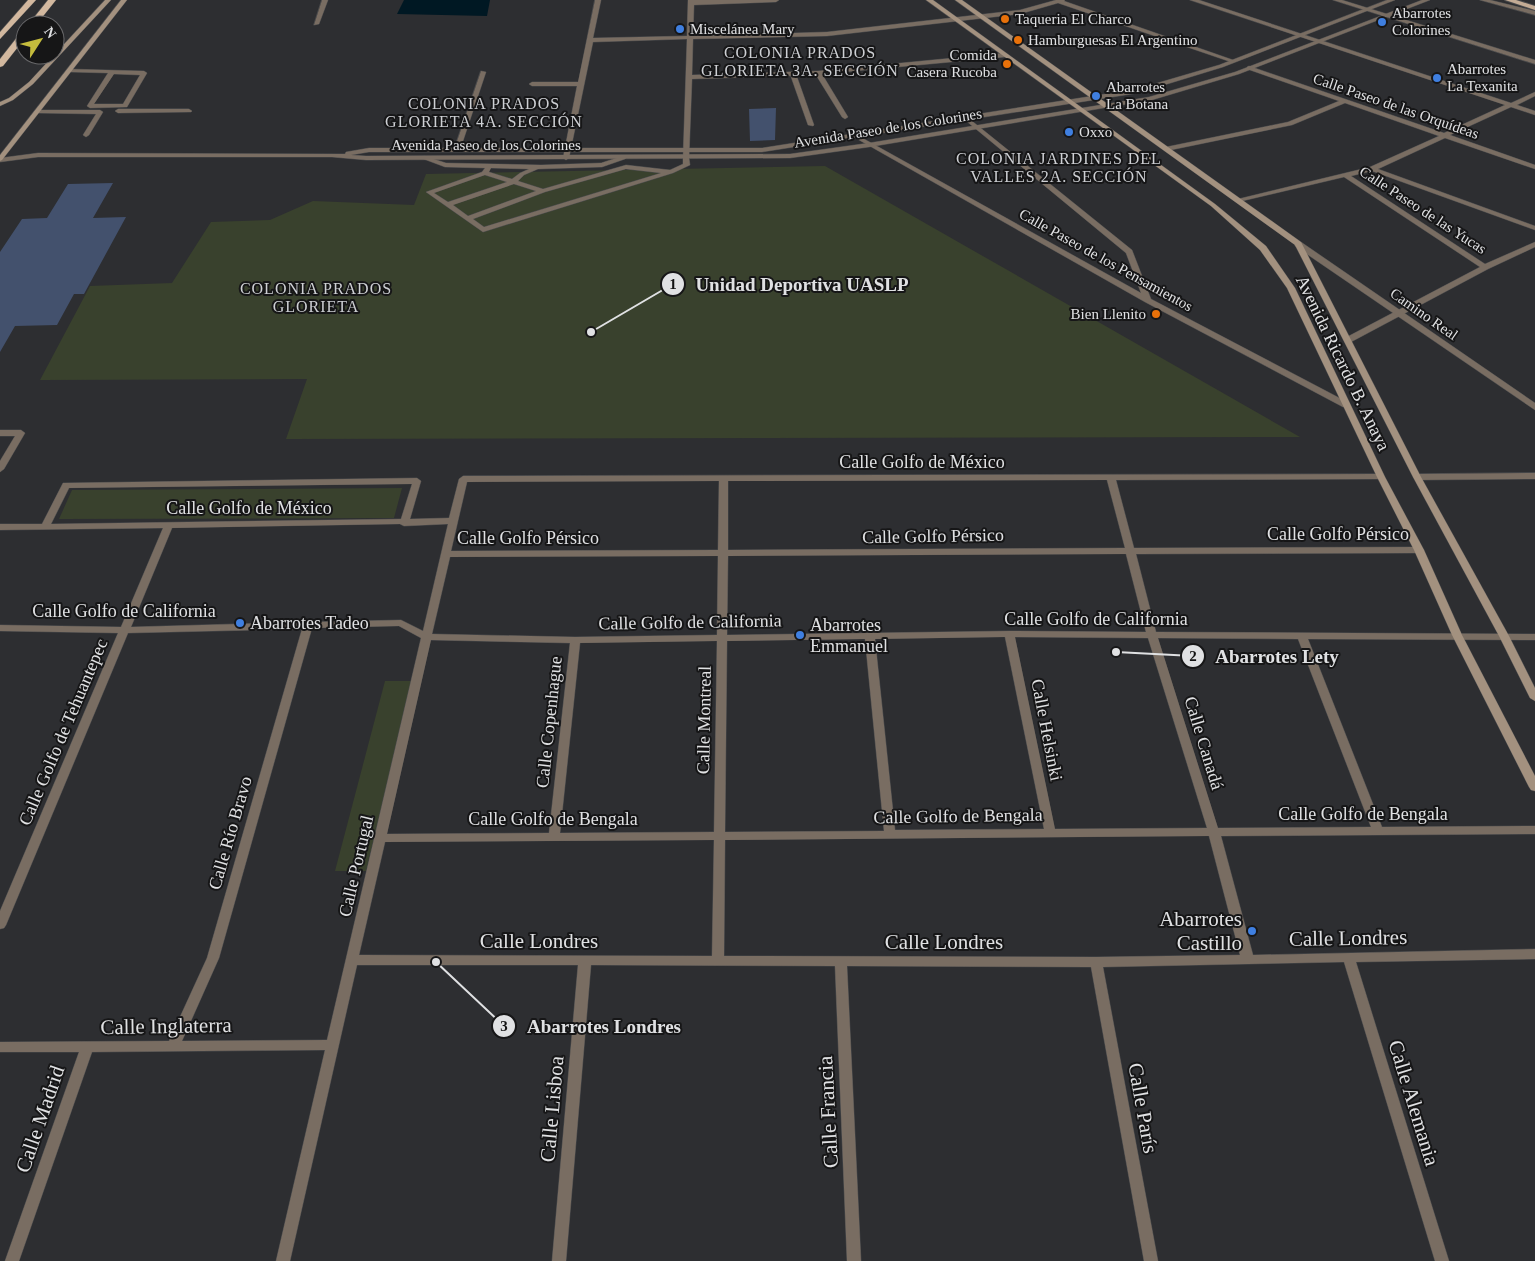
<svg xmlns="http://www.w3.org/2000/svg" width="1535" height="1261" font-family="'Times New Roman',serif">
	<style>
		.green { fill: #39412d }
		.water { fill: #001823 }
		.building { fill: #43516d }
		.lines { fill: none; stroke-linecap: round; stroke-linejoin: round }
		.service-casing { stroke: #4a4b4d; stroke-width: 1 }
		.minor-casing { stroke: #4a4b4d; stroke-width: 1 }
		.tertiary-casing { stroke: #4a4b4d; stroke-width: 1 }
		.secondary-casing { stroke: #4a4b4d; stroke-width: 1 }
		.primary-casing { stroke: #4a4b4d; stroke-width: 2 }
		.trunk-casing { stroke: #4a4b4d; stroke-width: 1 }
		.service { fill: #796d62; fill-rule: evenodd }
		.minor { fill: #796d62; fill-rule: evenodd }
		.tertiary { fill: #796d62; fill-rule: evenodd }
		.secondary { fill: #a3917f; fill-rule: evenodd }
		.primary { fill: #c4ac95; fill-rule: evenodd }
		.trunk { fill: #d2b89f; fill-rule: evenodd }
		.food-dot { fill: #e8710a; stroke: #161617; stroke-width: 2 }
		.shop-dot { fill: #3f7fe0; stroke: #161617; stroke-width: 2 }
		.labels { text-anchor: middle; stroke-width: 4; stroke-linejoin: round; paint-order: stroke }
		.far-poi-label { font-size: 15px; fill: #e0e1e3; stroke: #161617; text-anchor: start }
		.far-street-label { font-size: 15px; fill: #e0e1e3; stroke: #161617 }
		.far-neighbourhood-label { font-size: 16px; letter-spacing: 1px; fill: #ced0d4; stroke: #161617 }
		.street-label { font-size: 18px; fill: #e0e1e3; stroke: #161617 }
		.poi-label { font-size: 18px; fill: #e0e1e3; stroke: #161617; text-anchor: start }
		.near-poi-label { font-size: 21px; fill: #e0e1e3; stroke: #161617; text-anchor: end }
		.near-street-label { font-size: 21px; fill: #e0e1e3; stroke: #161617 }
		.leader { fill: none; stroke: #e0e1e3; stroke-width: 2 }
		.callout-dot { fill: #e0e1e3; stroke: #161617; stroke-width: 2 }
		.mark-label { font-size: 15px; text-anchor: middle; font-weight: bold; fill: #111 }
		.callout-label { font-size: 19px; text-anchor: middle; font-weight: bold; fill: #e0e1e3; stroke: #161617; stroke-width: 4; stroke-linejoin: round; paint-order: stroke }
	</style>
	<rect width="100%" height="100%" fill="#2d2e31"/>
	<path class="green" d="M 825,166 L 1300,437 L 286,439 L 307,379 L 40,380 L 90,286 L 172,283 L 211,222 L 270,220 L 313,201 L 414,205 L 426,174 Z
		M 402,488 L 394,518 L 59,519 L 72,490 Z
		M 385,681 L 412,681 L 366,871 L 335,871 Z"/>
	<path class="water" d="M 404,0 L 490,0 L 487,16 L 397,14 Z"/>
	<path class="building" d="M 776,108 L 775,140 L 750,141 L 749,109 Z
		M 113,183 L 93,218 L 126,217 L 84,294 L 74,294 L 57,325 L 15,326 L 0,352 L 0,252 L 22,219 L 47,218 L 68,184 Z"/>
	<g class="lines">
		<defs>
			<path id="service" d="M 322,0 L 328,0 L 319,24 L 314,25 Z
				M 68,69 L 144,71 L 147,73 L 127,107 L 90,108 L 87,106 L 108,73 L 70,72 L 67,70 ZM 114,74 L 140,75 L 123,104 L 94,104 Z
				M 793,72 L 796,74 L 814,125 L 813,126 L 808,125 L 790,74 Z
				M 189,109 L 192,111 L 191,112 L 118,113 L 115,111 L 118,109 Z
				M 38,110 L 100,110 L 103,112 L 89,135 L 86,137 L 83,135 L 96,114 L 36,113 L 35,112 Z
				M 623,156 L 626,158 L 625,159 L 602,167 L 538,169 L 524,175 L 518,181 L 543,189 L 626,165 L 670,170 L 683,164 L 683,158 L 686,156 L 689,158 L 690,165 L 673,173 L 483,232 L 426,192 L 482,172 L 485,168 L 445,167 L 421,158 L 424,156 L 446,163 L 541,165 L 601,163 ZM 491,168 L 529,169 L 520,173 L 512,179 L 489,172 ZM 626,169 L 661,173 L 484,227 L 473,219 L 545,192 ZM 485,175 L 507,182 L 448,202 L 434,193 ZM 514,184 L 536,191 L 468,216 L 453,205 Z
				M 0,430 L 21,430 L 25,433 L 4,469 L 0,472 L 0,461 L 15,436 L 0,436 Z"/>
			<path id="minor" d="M 595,0 L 601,0 L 593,38 L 687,36 L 688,0 L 779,0 L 776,2 L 694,5 L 693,36 L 827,32 L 1020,10 L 1056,0 L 1065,0 L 1064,1 L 1236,61 L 1231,62 L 1058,3 L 1020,14 L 827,36 L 693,39 L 692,75 L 818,71 L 1005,53 L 1008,55 L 1005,57 L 822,74 L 848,117 L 845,119 L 842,117 L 816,75 L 692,79 L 689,158 L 686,160 L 683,158 L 687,39 L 593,42 L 569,158 L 566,160 L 563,158 L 577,86 L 532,86 L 529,84 L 532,82 L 578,82 Z
				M 1190,0 L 1199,0 L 1511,103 L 1535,92 L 1535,96 L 1517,105 L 1535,111 L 1535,115 L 1511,107 L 1450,135 L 1535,165 L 1535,169 L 1445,138 L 1378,169 L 1535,226 L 1535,230 L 1372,171 L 1351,176 L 1485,264 L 1535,242 L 1535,247 L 1488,269 L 1351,342 L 1345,342 L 1345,338 L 1480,267 L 1344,177 L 1238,202 L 1234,200 L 1370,167 L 1439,136 L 1345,103 L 1292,125 L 1166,151 L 1163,149 L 1166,147 L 1288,122 L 1339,101 L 1247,69 L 1247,67 L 1249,66 L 1444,133 L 1505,105 Z
				M 1333,0 L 1342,0 L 1535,60 L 1535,64 Z
				M 481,71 L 486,72 L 460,150 L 455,151 L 454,150 Z
				M 967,117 L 1132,250 L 1151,299 L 1349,403 L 1349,407 L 1343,407 L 1145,302 L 852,136 L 857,135 L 1141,293 L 1126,253 L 965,120 L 965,118 Z
				M 1535,473 L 1535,479 L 1417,480 L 1413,477 L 1417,474 Z
				M 1381,474 L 1385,477 L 1384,479 L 1116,480 L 1134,548 L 1419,547 L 1424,550 L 1419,553 L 1136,554 L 1156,632 L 1535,634 L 1535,640 L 1308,639 L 1382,827 L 1535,826 L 1535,834 L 1221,836 L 1253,955 L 1535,949 L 1535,959 L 1356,962 L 1449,1261 L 1435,1261 L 1344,962 L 1103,967 L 1158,1261 L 1144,1261 L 1091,967 L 847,966 L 861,1261 L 847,1261 L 835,966 L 591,965 L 566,1261 L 552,1261 L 578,965 L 357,965 L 290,1261 L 276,1261 L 325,1050 L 92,1052 L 19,1261 L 5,1261 L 79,1052 L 0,1052 L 0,1042 L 169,1041 L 207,958 L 302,629 L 128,633 L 6,925 L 4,928 L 0,929 L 0,911 L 118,633 L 0,631 L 0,625 L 121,627 L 163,528 L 0,530 L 0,524 L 42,524 L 63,483 L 417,478 L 421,481 L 410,519 L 449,518 L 459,479 L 463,476 ZM 1107,480 L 1125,548 L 728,550 L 728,481 ZM 719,481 L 718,550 L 451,551 L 467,482 ZM 412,484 L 401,519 L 51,524 L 69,488 ZM 400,524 L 404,526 L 448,524 L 423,631 L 401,620 L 312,622 L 308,621 L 304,622 L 131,627 L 172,528 ZM 1126,554 L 1146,632 L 1009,631 L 727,635 L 728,556 ZM 718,556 L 717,635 L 575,637 L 432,634 L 450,557 ZM 399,626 L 421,638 L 327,1040 L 182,1041 L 219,958 L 312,628 ZM 1005,637 L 1044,829 L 895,830 L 875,639 ZM 1015,637 L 1148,638 L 1207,828 L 1055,829 ZM 1158,638 L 1298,639 L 1371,827 L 1218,828 ZM 865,639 L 884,831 L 725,832 L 727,641 ZM 431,640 L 570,643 L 549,833 L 387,834 ZM 717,641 L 714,832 L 560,833 L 580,643 ZM 1209,836 L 1240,955 L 1096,957 L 724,956 L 725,840 ZM 714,840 L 712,956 L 359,955 L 385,842 Z"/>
			<path id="tertiary" d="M 1387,0 L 1395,0 L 1223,67 L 1138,93 L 762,152 L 369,152 L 351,155 L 366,156 L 790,154 L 869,143 L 1149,97 L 1235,72 L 1422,0 L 1430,0 L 1239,74 L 1152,100 L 869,147 L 790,158 L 366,160 L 332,157 L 38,157 L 0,162 L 0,158 L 38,153 L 345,154 L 346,152 L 369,148 L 762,148 L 1137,89 L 1219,65 Z
				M 1480,0 L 1490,0 L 1535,11 L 1535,15 Z
				M 1295,242 L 1301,242 L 1535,403 L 1535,410 L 1295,246 Z"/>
			<path id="secondary" d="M 105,0 L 111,0 L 33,84 L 13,100 L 0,106 L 0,102 L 9,98 L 29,82 Z
				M 121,0 L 127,0 L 2,160 L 0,161 L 0,155 Z
				M 926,0 L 933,0 L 1215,204 L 1266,246 L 1295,288 L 1385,477 L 1424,550 L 1462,635 L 1535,776 L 1535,791 L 1531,790 L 1529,787 L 1452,635 L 1414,550 L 1377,477 L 1287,288 L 1260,250 L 1211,206 Z
				M 955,0 L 962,0 L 1301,242 L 1421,477 L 1509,636 L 1535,688 L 1535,701 L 1530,698 L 1499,636 L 1413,477 L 1295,245 Z"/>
			<path id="primary" d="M 1505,0 L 1516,0 L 1535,6 L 1535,10 Z"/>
			<path id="trunk" d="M 28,0 L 36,0 L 0,39 L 0,32 Z
				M 48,0 L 56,0 L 36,25 L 28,25 Z
				M 22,31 L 25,31 L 25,38 L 3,66 L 0,67 L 0,59 Z"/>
		</defs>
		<use href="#service" class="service-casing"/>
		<use href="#minor" class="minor-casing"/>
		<use href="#tertiary" class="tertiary-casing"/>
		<use href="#secondary" class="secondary-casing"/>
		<use href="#primary" class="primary-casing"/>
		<use href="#trunk" class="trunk-casing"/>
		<use href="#service" class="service"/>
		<use href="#minor" class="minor"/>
		<use href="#tertiary" class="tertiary"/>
		<use href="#secondary" class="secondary"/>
		<use href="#primary" class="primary"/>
		<use href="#trunk" class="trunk"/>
	</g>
	<g class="food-dot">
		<circle cx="1005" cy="19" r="5"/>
		<circle cx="1018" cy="40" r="5"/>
		<circle cx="1007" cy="64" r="5"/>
		<circle cx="1156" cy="314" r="5"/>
	</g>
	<g class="shop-dot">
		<circle cx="1382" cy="22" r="5"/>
		<circle cx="680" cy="29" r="5"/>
		<circle cx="1437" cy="78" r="5"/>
		<circle cx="1096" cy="96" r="5"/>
		<circle cx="1069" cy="132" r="5"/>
		<circle cx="240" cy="623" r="5"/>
		<circle cx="800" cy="635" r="5"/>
		<circle cx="1252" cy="931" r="5"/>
	</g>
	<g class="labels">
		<g class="far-poi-label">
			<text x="1392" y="18">Abarrotes<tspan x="1392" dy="17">Colorines</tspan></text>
			<text x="1015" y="24">Taqueria El Charco</text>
			<text x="690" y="34">Miscelánea Mary</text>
			<text x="1028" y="45">Hamburguesas El Argentino</text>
			<text x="997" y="60" text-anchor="end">Comida<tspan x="997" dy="17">Casera Rucoba</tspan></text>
			<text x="1447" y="74">Abarrotes<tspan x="1447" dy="17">La Texanita</tspan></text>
			<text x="1106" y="92">Abarrotes<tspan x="1106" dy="17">La Botana</tspan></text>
			<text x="1079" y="137">Oxxo</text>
			<text x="1146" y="319" text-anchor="end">Bien Llenito</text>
		</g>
		<g class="far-street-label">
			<text transform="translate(1396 106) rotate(19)" y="5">Calle Paseo de las Orquídeas</text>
			<text transform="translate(888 128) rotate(-9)" y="5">Avenida Paseo de los Colorines</text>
			<text x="486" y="150">Avenida Paseo de los Colorines</text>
			<text transform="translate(1423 210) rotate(33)" y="5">Calle Paseo de las Yucas</text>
			<text transform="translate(1106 260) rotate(29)" y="5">Calle Paseo de los Pensamientos</text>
			<text transform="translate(1424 314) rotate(35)" y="5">Camino Real</text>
		</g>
		<g class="far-neighbourhood-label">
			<text x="800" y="58">COLONIA PRADOS<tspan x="800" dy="18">GLORIETA 3A. SECCIÓN</tspan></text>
			<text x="484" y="109">COLONIA PRADOS<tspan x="484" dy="18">GLORIETA 4A. SECCIÓN</tspan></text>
			<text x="1059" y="164">COLONIA JARDINES DEL<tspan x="1059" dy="18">VALLES 2A. SECCIÓN</tspan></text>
			<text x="316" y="294">COLONIA PRADOS<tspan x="316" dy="18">GLORIETA</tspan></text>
		</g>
		<g class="street-label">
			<text transform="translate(1343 363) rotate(64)" y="6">Avenida Ricardo B. Anaya</text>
			<text x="922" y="468">Calle Golfo de México</text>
			<text x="249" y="514">Calle Golfo de México</text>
			<text x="1338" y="540">Calle Golfo Pérsico</text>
			<text transform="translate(933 536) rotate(-1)" y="6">Calle Golfo Pérsico</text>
			<text x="528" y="544">Calle Golfo Pérsico</text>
			<text x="124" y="617">Calle Golfo de California</text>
			<text x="1096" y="625">Calle Golfo de California</text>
			<text transform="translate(690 622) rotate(-1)" y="6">Calle Golfo de California</text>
			<text transform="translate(704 720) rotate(-89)" y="6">Calle Montreal</text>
			<text transform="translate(549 722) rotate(-84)" y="6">Calle Copenhague</text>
			<text transform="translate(1047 730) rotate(79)" y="6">Calle Helsinki</text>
			<text transform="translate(63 732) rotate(-67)" y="6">Calle Golfo de Tehuantepec</text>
			<text transform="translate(1204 743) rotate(73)" y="6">Calle Canadá</text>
			<text x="1363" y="820">Calle Golfo de Bengala</text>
			<text transform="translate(958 816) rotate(-1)" y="6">Calle Golfo de Bengala</text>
			<text x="553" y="825">Calle Golfo de Bengala</text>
			<text transform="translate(230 833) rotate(-74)" y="6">Calle Río Bravo</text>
			<text transform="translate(356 866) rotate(-77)" y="6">Calle Portugal</text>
		</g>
		<g class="poi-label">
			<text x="250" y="629">Abarrotes Tadeo</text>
			<text x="810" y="631">Abarrotes<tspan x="810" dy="21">Emmanuel</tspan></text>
		</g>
		<g class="near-poi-label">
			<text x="1242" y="926">Abarrotes<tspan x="1242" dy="24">Castillo</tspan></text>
		</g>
		<g class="near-street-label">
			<text transform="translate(1348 938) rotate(-1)" y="7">Calle Londres</text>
			<text x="539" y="948">Calle Londres</text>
			<text x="944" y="949">Calle Londres</text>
			<text transform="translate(166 1026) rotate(-1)" y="7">Calle Inglaterra</text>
			<text transform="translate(1414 1103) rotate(73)" y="7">Calle Alemania</text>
			<text transform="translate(1143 1108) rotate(80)" y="7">Calle París</text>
			<text transform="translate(552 1109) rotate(-85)" y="7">Calle Lisboa</text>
			<text transform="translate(828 1112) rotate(-93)" y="7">Calle Francia</text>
			<text transform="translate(40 1119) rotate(-71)" y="7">Calle Madrid</text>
		</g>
	</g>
	<path class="leader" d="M591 332L673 284M1116 652L1193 656M436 962L504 1026"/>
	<g class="callout-dot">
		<circle cx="591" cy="332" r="5"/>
		<circle cx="1116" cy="652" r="5"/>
		<circle cx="436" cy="962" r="5"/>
		<circle cx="673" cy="284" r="12"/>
		<circle cx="1193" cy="656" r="12"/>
		<circle cx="504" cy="1026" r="12"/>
	</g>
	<g class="mark-label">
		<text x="673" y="289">1</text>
		<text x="1193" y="661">2</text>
		<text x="504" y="1031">3</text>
	</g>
	<g class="callout-label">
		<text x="802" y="291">Unidad Deportiva UASLP</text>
		<text x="1277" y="663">Abarrotes Lety</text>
		<text x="604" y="1033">Abarrotes Londres</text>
	</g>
	<g transform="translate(40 40) rotate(54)"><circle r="24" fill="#161617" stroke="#676769"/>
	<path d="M0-4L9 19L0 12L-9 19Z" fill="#c5bc3d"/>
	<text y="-8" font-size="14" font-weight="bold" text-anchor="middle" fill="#e0e1e3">N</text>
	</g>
</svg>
